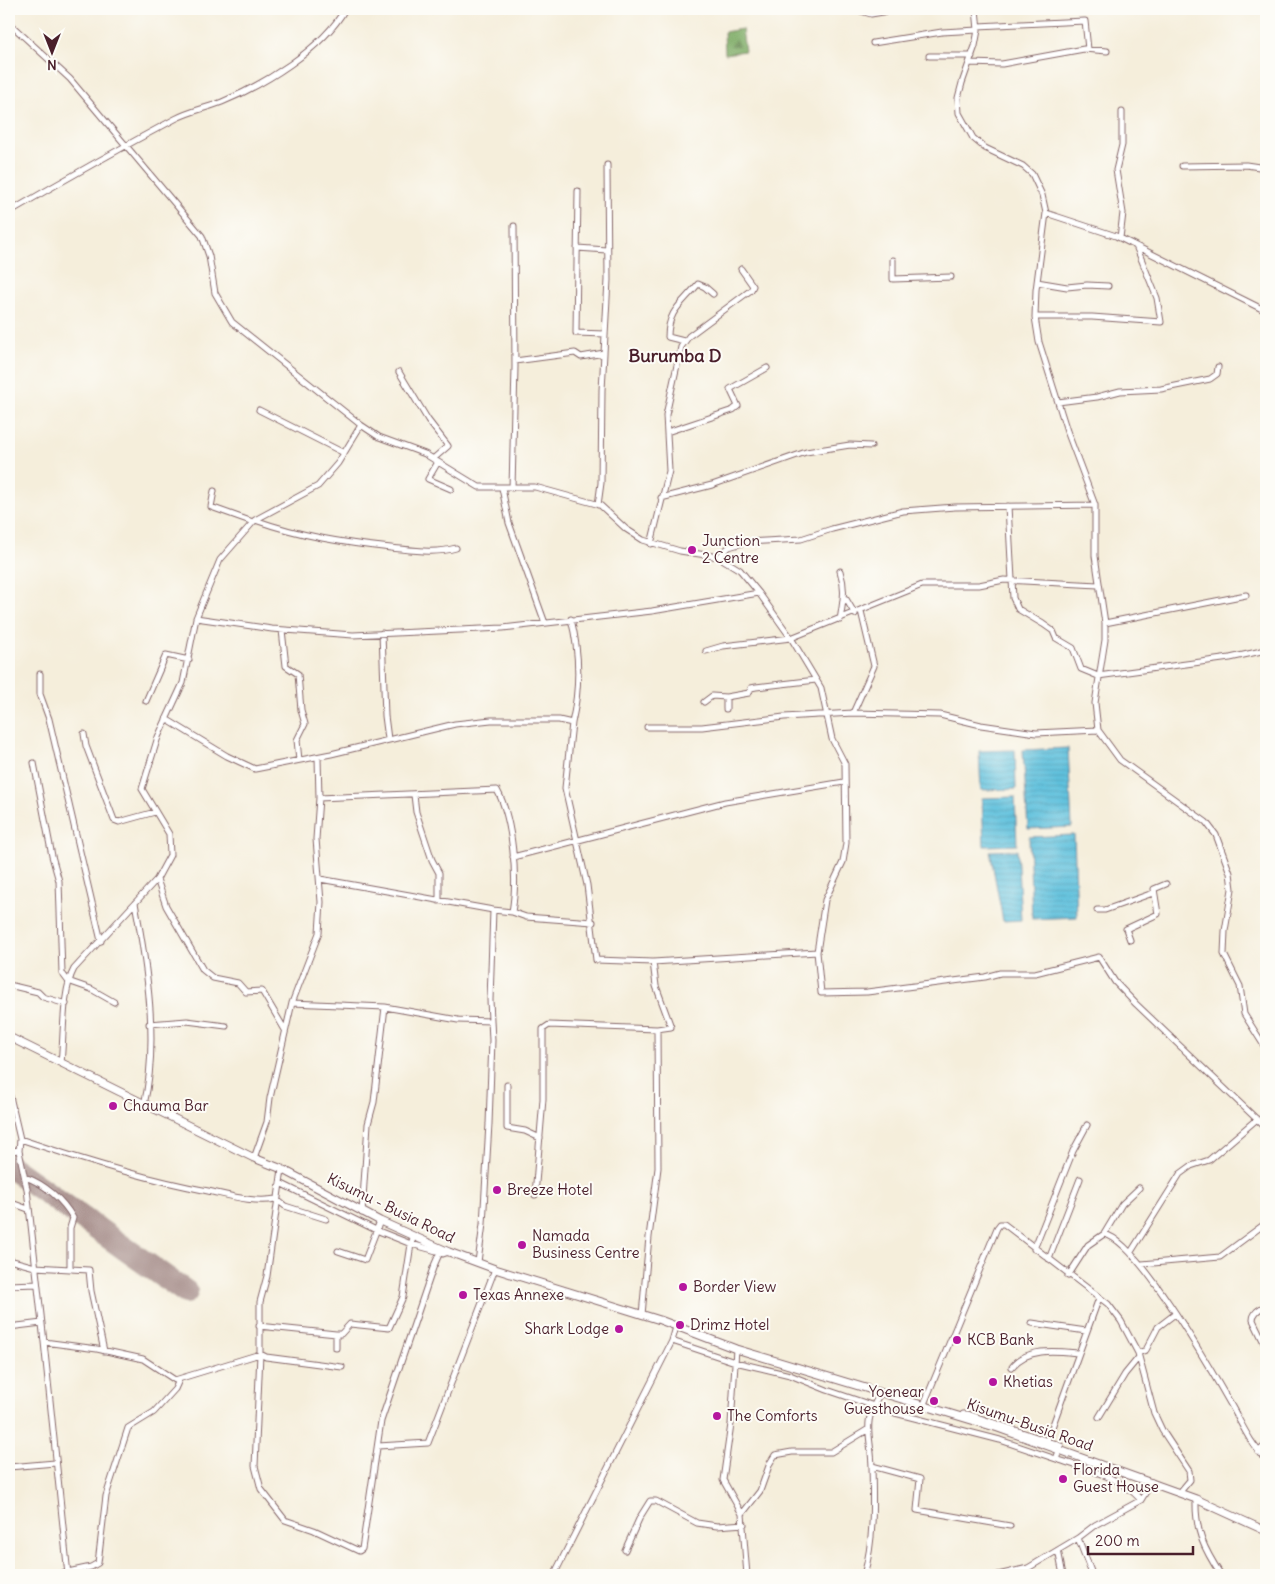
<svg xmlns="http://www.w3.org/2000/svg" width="1275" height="1584" font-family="Delius,sans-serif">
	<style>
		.forest { fill: url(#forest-firs); stroke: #646648 }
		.water { fill: url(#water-rules); stroke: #547084 }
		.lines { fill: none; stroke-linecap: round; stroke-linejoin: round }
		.runway { stroke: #a08683; stroke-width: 24 }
		.minor-casing { stroke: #866769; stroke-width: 7 }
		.highway-casing { stroke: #866769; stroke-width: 9 }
		.minor { stroke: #fff; stroke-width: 5 }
		.highway { stroke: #fff; stroke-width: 7 }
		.poi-dot { fill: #b5179e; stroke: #fdfcf7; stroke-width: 2 }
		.labels { text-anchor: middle; stroke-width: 4; stroke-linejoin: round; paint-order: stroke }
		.poi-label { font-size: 15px; fill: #4a1f2b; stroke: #fdfcf7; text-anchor: start }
		.street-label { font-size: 15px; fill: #4a1f2b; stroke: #fdfcf7 }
		.quarter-label { font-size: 18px; font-weight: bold; fill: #4a1f2b; stroke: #fdfcf7 }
	</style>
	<defs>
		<pattern id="forest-firs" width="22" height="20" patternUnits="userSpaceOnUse" patternTransform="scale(1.25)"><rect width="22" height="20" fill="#7eac66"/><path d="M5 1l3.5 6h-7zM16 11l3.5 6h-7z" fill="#698b54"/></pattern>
		<pattern id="water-rules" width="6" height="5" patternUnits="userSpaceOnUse" patternTransform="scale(1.25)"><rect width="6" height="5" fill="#5fc1dd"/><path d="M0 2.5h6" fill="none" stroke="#54a5be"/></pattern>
	</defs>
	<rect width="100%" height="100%" fill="#fdfcf7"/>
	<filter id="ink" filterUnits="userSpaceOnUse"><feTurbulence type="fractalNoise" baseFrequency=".02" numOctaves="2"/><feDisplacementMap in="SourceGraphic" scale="10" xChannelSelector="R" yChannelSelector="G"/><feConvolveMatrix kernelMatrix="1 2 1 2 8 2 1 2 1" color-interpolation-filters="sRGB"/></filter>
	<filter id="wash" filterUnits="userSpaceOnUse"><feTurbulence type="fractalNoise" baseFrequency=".0096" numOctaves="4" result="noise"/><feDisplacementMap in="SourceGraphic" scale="20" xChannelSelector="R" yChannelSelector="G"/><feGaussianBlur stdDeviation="1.12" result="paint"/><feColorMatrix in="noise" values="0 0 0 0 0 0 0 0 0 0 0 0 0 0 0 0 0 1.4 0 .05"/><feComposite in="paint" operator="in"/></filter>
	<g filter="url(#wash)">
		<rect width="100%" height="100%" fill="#f5eedb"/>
		<path class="forest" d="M 742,29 L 745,51 L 725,54 L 724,32 Z"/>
		<path class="water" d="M 1068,748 L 1072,827 L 1028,829 L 1023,750 Z
			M 1015,750 L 1016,789 L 981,790 L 979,751 Z
			M 1015,797 L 1017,845 L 984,846 L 982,798 Z
			M 1074,835 L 1077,917 L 1032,919 L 1029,837 Z
			M 1017,850 L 1021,920 L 1003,921 L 990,851 Z"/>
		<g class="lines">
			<path class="runway" d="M 9,1166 L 186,1292"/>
		</g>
	</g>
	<g filter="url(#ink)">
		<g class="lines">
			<defs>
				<path id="minor" d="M 854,9 L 871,14 L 901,9
					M 976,9 L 978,30 L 975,46 L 962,83 L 958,98 L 959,113 L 973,138 L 985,148 L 1023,166 L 1032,174 L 1042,195 L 1046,213 L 1036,290 L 1035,317 L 1039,342 L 1067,431 L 1095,505 L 1095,556 L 1105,623 L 1105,640 L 1095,703 L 1098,730 L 1120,760 L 1206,822 L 1216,835 L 1230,873 L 1232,889 L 1225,931 L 1224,954 L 1240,986 L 1244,1014 L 1266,1049
					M 9,23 L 70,79 L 202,236 L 209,256 L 215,293 L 232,322 L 361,425
					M 978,26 L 1085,21 L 1088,49
					M 873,43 L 942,32 L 978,30
					M 929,56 L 972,56
					M 969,63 L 1002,64 L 1084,49 L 1107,51
					M 1182,166 L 1246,165 L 1266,168
					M 578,191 L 576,333 L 605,334
					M 9,212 C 64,180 119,149 175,119 C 190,111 207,108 222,102 C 263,85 323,49 345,9
					M 1046,213 L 1116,236 L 1266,311
					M 1120,238 L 1123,213 L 1116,170 L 1122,145 L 1122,112
					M 577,248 L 607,250
					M 893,260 L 893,279 L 951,277
					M 1037,282 L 1067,287 L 1087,285 L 1108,286
					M 1035,317 L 1092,317 L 1161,322 L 1157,298 L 1136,246
					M 684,341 L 668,337 C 668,310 682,304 698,284 L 705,287 L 713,294
					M 515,361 L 575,353 L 581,357 L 604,353
					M 399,372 L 428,420 L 448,446 L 433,459
					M 1058,402 L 1097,397 L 1120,391 L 1161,389 L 1210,379 L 1217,374 L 1218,367
					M 259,410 L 344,453
					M 667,432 L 733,410 L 738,406 L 730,389 L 767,368
					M 438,462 L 428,479 L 451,489
					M 502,488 L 509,523 L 545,623
					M 512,488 L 515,367 L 514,226
					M 214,491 L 211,507 L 253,522
					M 661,498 L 712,485 L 806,452 L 850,445 L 871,446
					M 598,505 L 601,483 L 602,390 L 608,280 L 607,165
					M 1008,506 L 1013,598 L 1018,609 L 1043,624 L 1053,631 L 1056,638 L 1073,648 L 1081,669 L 1098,676 L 1230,658 L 1266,650
					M 255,520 C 300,536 344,543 391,548 C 412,550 435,554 456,548
					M 651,544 L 669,471 L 666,415 L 681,347 L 689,336 L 751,290 L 753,286 L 741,269
					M 719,557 L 729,547 L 746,542 L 801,539 L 832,529 L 903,511 L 955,507 L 1095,505
					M 846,599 L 855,614
					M 196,618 L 272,629 L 353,635 L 503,628 L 652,611 L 759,593
					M 571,619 C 580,654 580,688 572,723
					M 840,620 C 843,601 846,589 840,571
					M 1105,623 L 1246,595
					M 282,630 L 286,666 L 298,674 L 301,710 L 305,724 L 297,740 L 299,760
					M 382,633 L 385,716 L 388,739
					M 706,651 L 723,646 L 791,638 L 922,585 L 979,585 L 1004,580 L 1098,585
					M 40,674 L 40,694 L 49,719 L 101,941
					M 146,701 L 166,655 L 189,660
					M 704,702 L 712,696 L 726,697
					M 726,709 L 726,697 L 749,693 L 751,688 L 756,687 L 816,680
					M 853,713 L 874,666 L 861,611
					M 166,719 L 227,756 L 255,769 L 331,754 L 455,724 L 491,720 L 559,720 L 572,723 L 565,788 L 587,885 L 596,960 L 653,962 L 817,952
					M 647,727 L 702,727 L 784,717 L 853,713 L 940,715 L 981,725 L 1036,733 L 1098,730
					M 84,734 L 86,746 L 114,820 L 119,822 L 155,812
					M 318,757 L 319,798 L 497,790 C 513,819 518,879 512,912 L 526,917 L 593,922
					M 34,763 L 52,856 L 59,881 L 62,973 L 68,981 L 91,989 L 114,1002
					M 414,795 L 416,812 L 432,860 L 439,873 L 439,901
					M 513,857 L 725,802 L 844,782
					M 157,879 L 166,906 L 203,970 L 213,978 L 238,983 L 246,992 L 262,991 L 285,1030
					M 320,879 L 493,910 L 490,1000 L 492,1040 L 489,1124 L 483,1224 L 478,1262
					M 135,903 C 147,966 159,1043 144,1105
					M 493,910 L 512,912
					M 1097,910 L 1105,910 L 1153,893
					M 1130,940 L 1126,929 L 1158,914 L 1154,889 L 1166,884
					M 9,985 L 38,992 L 43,997 L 66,1004
					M 292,1003 L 385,1007 L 458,1020 L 491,1021
					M 149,1024 L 187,1021 L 226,1026
					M 61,1063 C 64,1037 62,990 74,969 L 157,879 L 170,855 L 169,834 L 142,789 L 158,737 L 183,683 L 196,618 L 220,560 L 255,520 L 318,486 L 338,463 L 361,425 L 379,437 L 425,454 L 479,487 L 535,487 L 600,505 L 626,529 L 643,540 L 680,551 L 719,557 L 740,570 L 759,593 L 791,638 L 821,688 L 832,739 L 845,764 L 846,843 L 843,862 L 825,900 L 817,952 L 821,993 L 867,992 L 985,977 L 1000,973 L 1035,973 L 1099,957 L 1115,982 L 1136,1004 L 1266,1128
					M 507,1085 L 507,1128 L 525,1131 L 540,1138
					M 9,1092 L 20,1139 L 19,1151 L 27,1189 L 44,1342
					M 20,1139 C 82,1160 144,1179 208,1191 C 231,1196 254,1203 276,1199 L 285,1206 L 326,1219
					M 9,1153 L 19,1149
					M 254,1158 L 267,1122 L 270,1098 L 292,1003 L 319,933 L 321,902 L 316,839 L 319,798
					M 280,1183 L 376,1230 L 411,1244 L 440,1252
					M 535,1195 L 543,1099 L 543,1029 L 549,1025 L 657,1029 L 671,1027 L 656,986 L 653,962
					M 9,1202 L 28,1209
					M 362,1213 L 368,1124 L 374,1102 L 385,1007
					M 1104,1234 L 1122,1204 L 1139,1188
					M 1034,1249 L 1073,1151 L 1087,1125
					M 338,1251 L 365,1260 L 380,1221
					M 1131,1252 L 1180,1174 L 1191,1166 L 1209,1160 L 1257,1119
					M 1049,1259 L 1080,1179
					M 9,1260 L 35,1267 L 70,1269 L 70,1228 L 73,1218 C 63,1200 45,1184 25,1177
					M 1142,1264 L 1220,1257 L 1266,1223
					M 70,1269 L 89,1270 L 91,1291 L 104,1351
					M 1068,1276 L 1088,1245 L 1104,1234 C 1138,1240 1212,1372 1231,1405 C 1242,1424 1250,1444 1266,1459
					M 9,1285 L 36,1284
					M 1266,1305 C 1260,1309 1253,1312 1253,1320 L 1266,1347
					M 642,1315 L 649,1237 L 658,1168 L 657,1029
					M 1032,1323 L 1086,1331
					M 259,1326 L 336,1334 L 341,1334 L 350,1324 L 389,1328 L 403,1297 L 411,1244 L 414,1236
					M 9,1327 L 42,1323
					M 672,1341 L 735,1362 L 790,1375 L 827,1390 L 895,1413 L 1000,1440 L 1056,1459 L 1061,1446 L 1054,1443 L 968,1414 L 963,1414 L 962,1416
					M 336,1348 L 336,1334
					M 736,1349 L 731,1424 L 723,1480 L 742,1514 L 747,1575
					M 1138,1353 L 1146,1350 L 1158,1327 L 1175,1314
					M 342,1367 L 266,1357 L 260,1354 L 255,1466 L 261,1489 L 285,1520 L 314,1530 L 359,1551 L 362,1549 L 381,1421 L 433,1268 L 440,1252 L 443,1254 L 449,1252
					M 1012,1367 C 1027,1347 1057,1351 1078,1353
					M 924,1404 L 997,1228 L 1000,1224 L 1004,1224 L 1108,1304 L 1121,1321 L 1138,1353 L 1154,1413 L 1162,1430 L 1189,1471 L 1190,1480 L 1180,1492
					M 1099,1417 L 1125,1374 L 1139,1357
					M 1047,1441 L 1099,1298
					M 378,1446 L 428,1443 L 495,1269
					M 1258,1452 L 1266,1445
					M 1056,1459 C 1086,1469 1120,1476 1141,1500
					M 872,1466 L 920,1479 L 917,1510 L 1010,1526
					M 9,1467 L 55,1463
					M 1196,1499 C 1195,1531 1204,1549 1221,1575
					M 742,1514 L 760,1491 L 770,1463 L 775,1455 L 792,1452 L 831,1452 L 867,1430
					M 1078,1538 L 1092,1574
					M 625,1550 L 640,1517 L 650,1501 L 656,1501 L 697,1523 L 717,1526 L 744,1524
					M 1058,1550 L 1063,1575
					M 54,1575 L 91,1567 L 98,1563 L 106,1496 L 128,1428 L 154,1412 L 175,1389 L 179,1380
					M 68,1575 L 44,1342 L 97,1349 L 143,1359 L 175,1380 L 260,1354 L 260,1302 L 267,1276 L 282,1169
					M 554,1575 L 672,1341 L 676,1327
					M 864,1575 C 874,1541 873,1502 872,1467 C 871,1433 861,1424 881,1392
					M 998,1575 L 1028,1568 L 1078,1538 L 1095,1525 L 1141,1500 L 1152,1482"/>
				<path id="highway" d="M 9,1037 L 254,1158 L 282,1169 L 380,1221 L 449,1252 L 495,1269 L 660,1320 L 736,1349 L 998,1428 L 1196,1499 L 1266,1531"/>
			</defs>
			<use href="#minor" class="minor-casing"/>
			<use href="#highway" class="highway-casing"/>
			<use href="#minor" class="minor"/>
			<use href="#highway" class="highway"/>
		</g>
	</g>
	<g class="poi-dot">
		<circle cx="692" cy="550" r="5"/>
		<circle cx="113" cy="1106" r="5"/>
		<circle cx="497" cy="1190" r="5"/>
		<circle cx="522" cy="1245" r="5"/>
		<circle cx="683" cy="1287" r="5"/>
		<circle cx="463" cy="1295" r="5"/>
		<circle cx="680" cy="1325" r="5"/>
		<circle cx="619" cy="1329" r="5"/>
		<circle cx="957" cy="1340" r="5"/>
		<circle cx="993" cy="1382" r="5"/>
		<circle cx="934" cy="1401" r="5"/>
		<circle cx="717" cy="1416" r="5"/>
		<circle cx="1063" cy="1479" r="5"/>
	</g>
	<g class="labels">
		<g class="poi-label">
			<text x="702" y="546">Junction<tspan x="702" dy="17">2 Centre</tspan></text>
			<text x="123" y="1111">Chauma Bar</text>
			<text x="507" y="1195">Breeze Hotel</text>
			<text x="532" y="1241">Namada<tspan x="532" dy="17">Business Centre</tspan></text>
			<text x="693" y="1292">Border View</text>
			<text x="473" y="1300">Texas Annexe</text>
			<text x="690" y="1330">Drimz Hotel</text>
			<text x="609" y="1334" text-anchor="end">Shark Lodge</text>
			<text x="967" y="1345">KCB Bank</text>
			<text x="1003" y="1387">Khetias</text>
			<text x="924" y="1397" text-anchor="end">Yoenear<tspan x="924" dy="17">Guesthouse</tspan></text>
			<text x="727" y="1421">The Comforts</text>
			<text x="1073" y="1475">Florida<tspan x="1073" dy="17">Guest House</tspan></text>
		</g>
		<g class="street-label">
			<text transform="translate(391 1208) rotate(26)" y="5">Kisumu - Busia Road</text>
			<text transform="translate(1030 1425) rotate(19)" y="5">Kisumu-Busia Road</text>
		</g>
		<g class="quarter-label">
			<text x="675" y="362">Burumba D</text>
		</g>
	</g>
	<rect width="1275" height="1584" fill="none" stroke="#fdfcf7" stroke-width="30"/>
	<g transform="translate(52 52) rotate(180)" stroke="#fdfcf7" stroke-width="4" paint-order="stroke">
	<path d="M0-4L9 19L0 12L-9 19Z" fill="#4a1f2b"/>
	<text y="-8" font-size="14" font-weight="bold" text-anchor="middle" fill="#4a1f2b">N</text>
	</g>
	<path d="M1088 1546v8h105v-8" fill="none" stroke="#4a1f2b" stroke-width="2.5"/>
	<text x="1095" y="1546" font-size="15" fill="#4a1f2b" stroke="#fdfcf7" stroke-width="4" paint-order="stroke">200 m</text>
</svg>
